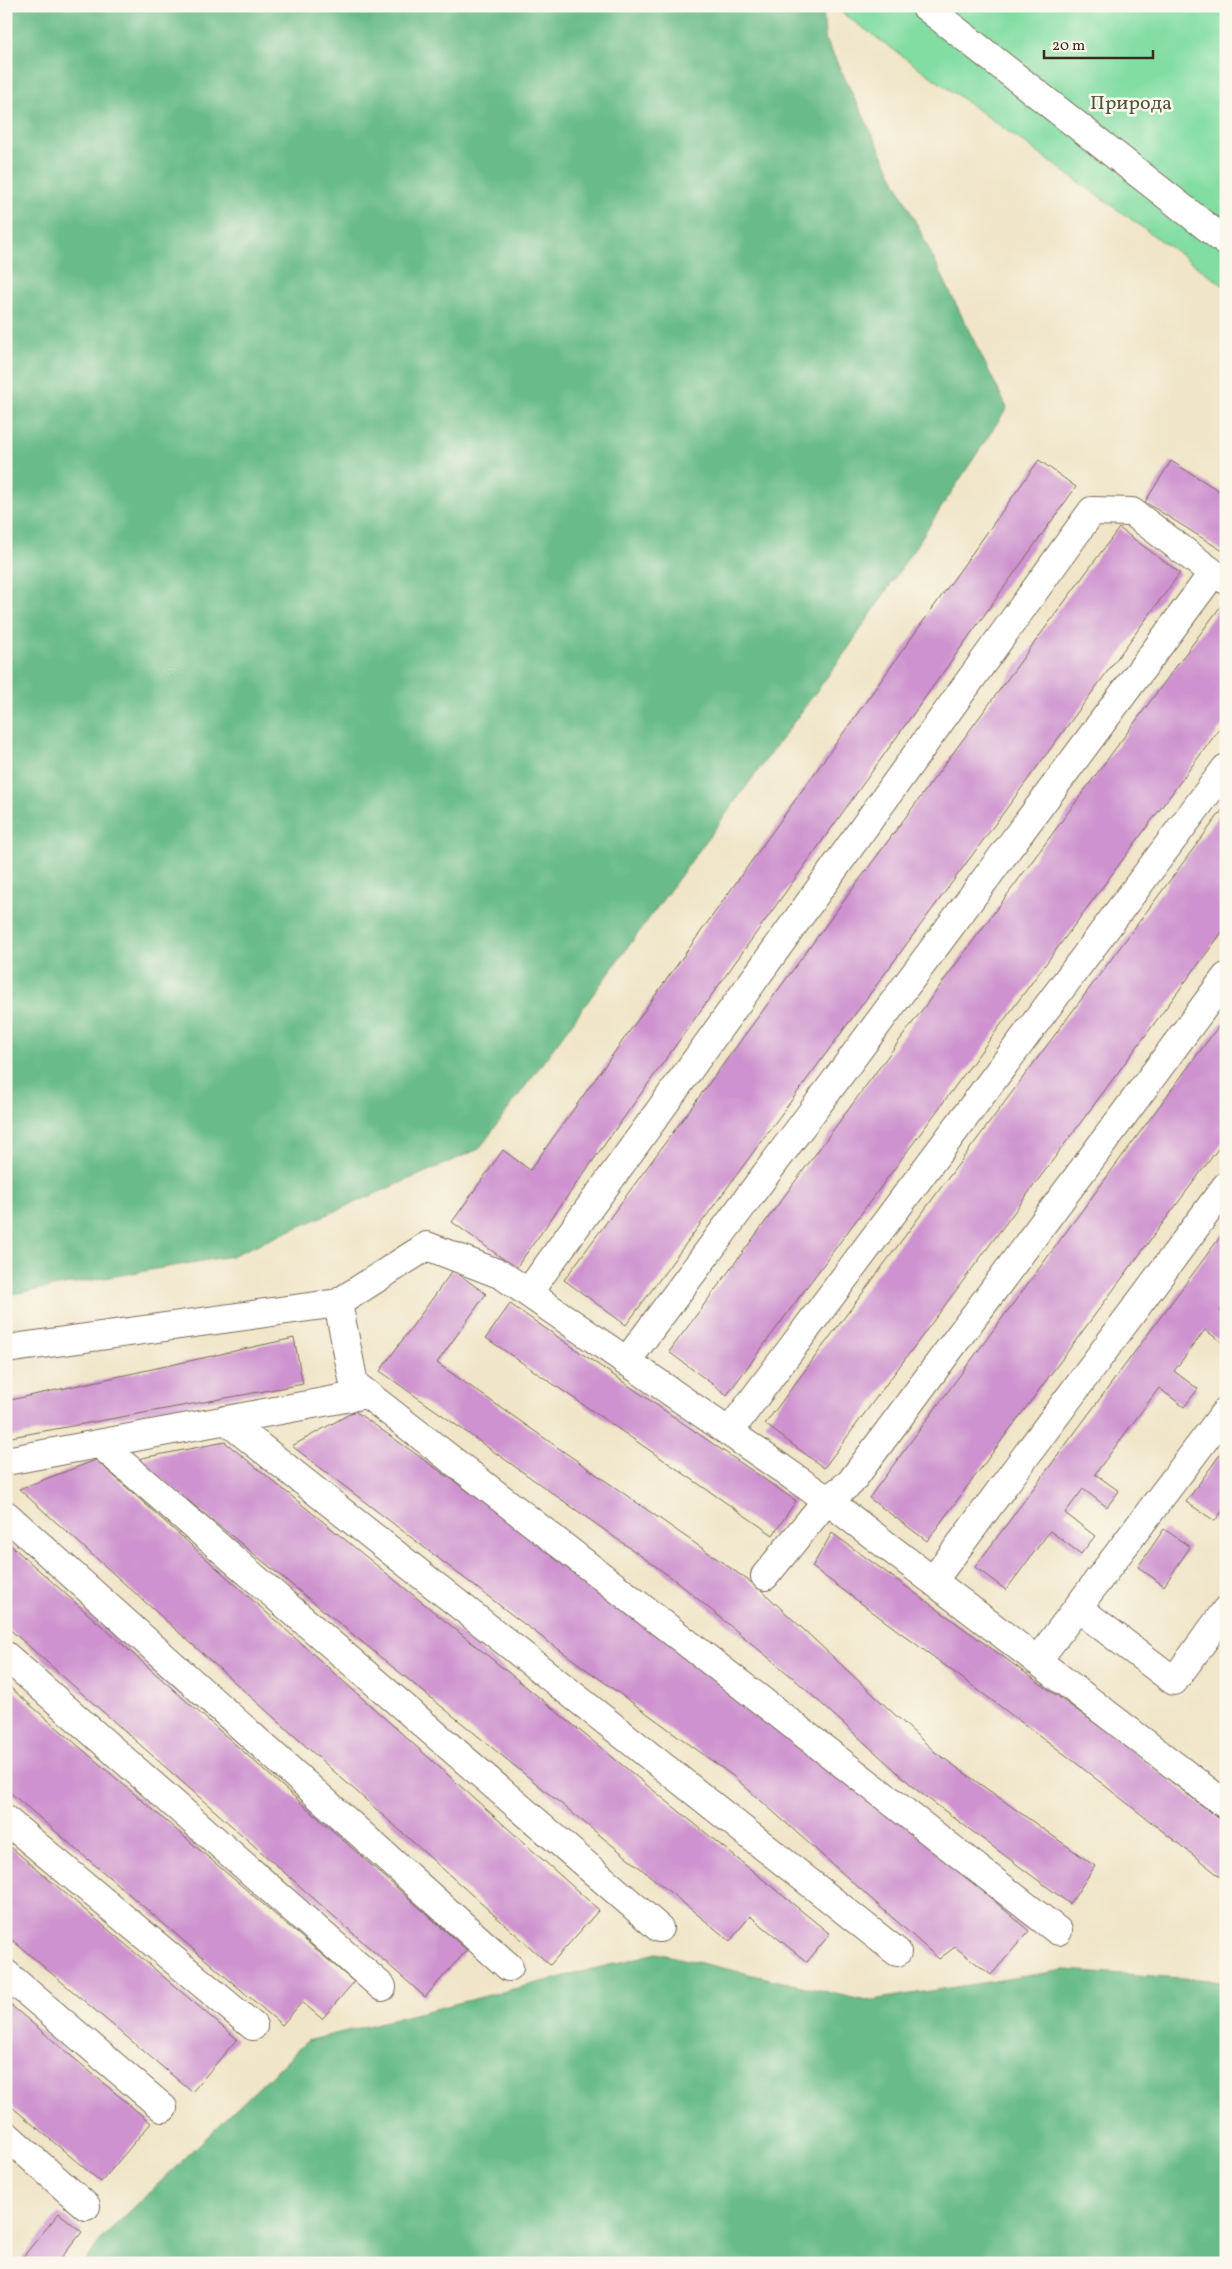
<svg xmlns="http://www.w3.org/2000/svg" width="1232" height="2269" font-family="Vollkorn,serif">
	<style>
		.green { fill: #82dda3; stroke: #5e8460 }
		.forest { fill: #69bc89; stroke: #527354 }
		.building { fill: #cd92cf }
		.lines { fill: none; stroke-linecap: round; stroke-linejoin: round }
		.minor-casing { stroke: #7a6b5a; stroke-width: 30 }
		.minor { stroke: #fff; stroke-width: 28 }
		.labels { text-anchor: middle; stroke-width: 5; stroke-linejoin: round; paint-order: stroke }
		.park-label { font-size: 20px; fill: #4d573f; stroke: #fbf7ec }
	</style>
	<rect width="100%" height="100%" fill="#fbf7ec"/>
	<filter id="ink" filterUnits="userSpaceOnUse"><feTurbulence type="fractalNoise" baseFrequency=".02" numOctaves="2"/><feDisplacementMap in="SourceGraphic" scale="10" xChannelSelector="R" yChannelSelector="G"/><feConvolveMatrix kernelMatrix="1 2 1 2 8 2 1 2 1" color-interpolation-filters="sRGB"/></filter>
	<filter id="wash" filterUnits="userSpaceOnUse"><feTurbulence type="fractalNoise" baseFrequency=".0096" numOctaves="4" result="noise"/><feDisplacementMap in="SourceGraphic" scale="20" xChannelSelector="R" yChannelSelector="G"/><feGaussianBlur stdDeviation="1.12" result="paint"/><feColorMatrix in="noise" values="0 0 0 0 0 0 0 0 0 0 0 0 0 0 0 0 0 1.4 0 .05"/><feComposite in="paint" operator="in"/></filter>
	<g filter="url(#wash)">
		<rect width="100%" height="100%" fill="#f0e5c8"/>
		<path class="green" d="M 838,6 L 1226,6 L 1226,287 L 838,10 Z"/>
		<path class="forest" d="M 6,6 L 823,6 L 825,38 L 1007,408 L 849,647 L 479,1149 L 231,1256 L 6,1295 Z
			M 657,1953 L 866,2001 L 1065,1970 L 1226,1981 L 1226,2263 L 84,2263 L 102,2238 L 307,2041 Z"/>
		<g id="blocks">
			<path class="building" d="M 1039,460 L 1076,487 L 516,1268 L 452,1222 L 503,1150 L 530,1170 Z
				M 1171,461 L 1226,495 L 1226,553 L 1145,502 Z
				M 1119,528 L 1180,573 L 626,1325 L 564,1280 Z
				M 1226,599 L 1226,720 L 727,1395 L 669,1352 Z
				M 1226,805 L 1226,927 L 824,1468 L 765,1424 Z
				M 1226,1016 L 1226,1138 L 927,1541 L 869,1498 Z
				M 1226,1229 L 1226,1303 L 1220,1311 L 1226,1315 L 1226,1345 L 1205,1330 L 1174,1371 L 1198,1389 L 1184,1407 L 1159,1388 L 1095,1474 L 1119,1491 L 1107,1507 L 1083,1489 L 1065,1513 L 1095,1536 L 1081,1554 L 1050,1531 L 1006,1590 L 975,1567 Z
				M 453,1270 L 486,1294 L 437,1363 L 759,1588 L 935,1752 L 1095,1866 L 1070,1904 L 918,1791 L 793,1678 L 675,1580 L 380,1371 Z
				M 510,1304 L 796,1501 L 773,1535 L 486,1338 Z
				M 294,1338 L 303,1384 L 6,1438 L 6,1401 Z
				M 355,1411 L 756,1695 L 1029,1931 L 991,1975 L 955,1947 L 939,1959 L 733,1776 L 524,1624 L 292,1446 Z
				M 225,1442 L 830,1934 L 807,1962 L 750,1916 L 730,1941 L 137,1459 Z
				M 1226,1446 L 1226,1506 L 1215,1521 L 1186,1502 Z
				M 96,1460 L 599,1910 L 550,1965 L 19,1489 Z
				M 1164,1529 L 1190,1547 L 1164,1586 L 1138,1567 Z
				M 832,1533 L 1114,1737 L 1226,1824 L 1226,1881 L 1067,1756 L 812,1567 Z
				M 6,1541 L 467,1950 L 425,1997 L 6,1626 Z
				M 6,1684 L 354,1982 L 322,2019 L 302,2002 L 282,2025 L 6,1789 Z
				M 6,1843 L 237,2039 L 192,2092 L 6,1935 Z
				M 6,2001 L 151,2123 L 101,2182 L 6,2102 Z
				M 59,2213 L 82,2232 L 57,2263 L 28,2263 L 22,2258 Z"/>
		</g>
	</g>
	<g filter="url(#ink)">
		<use href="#blocks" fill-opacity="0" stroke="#7a6b5a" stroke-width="1"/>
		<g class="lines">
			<defs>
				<path id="minor" d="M 925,6 L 1226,242
					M 1226,977 L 850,1483 L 827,1500 L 1226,1805
					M 528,1293 L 1092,511 L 1132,512 L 1213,573 L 1226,580
					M 338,1303 L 427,1246 L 502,1275 L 827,1500 L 765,1576
					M 6,1349 L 338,1303 L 354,1384 L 1058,1931
					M 626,1362 L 1213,573
					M 226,1420 L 897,1952
					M 729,1432 L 1226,768
					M 100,1444 L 659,1928
					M 6,1461 L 367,1394
					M 6,1515 L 509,1967
					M 933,1581 L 1226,1186
					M 1078,1608 L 1174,1681 L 1226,1610
					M 6,1656 L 382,1987
					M 1037,1661 L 1226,1411
					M 6,1820 L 253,2026
					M 6,1974 L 163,2108
					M 6,2135 L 86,2206"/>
			</defs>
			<use href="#minor" class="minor-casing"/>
			<use href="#minor" class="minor"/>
		</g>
	</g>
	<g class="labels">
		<g class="park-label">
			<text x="1131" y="109">Природа</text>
		</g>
	</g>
	<rect width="1232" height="2269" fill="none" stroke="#fbf7ec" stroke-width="25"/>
	<path d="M1044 50v8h109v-8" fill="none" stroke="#3b2a1e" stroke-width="2.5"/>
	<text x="1052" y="50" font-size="15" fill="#3b2a1e" stroke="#fbf7ec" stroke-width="4" paint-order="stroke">20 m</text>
</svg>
